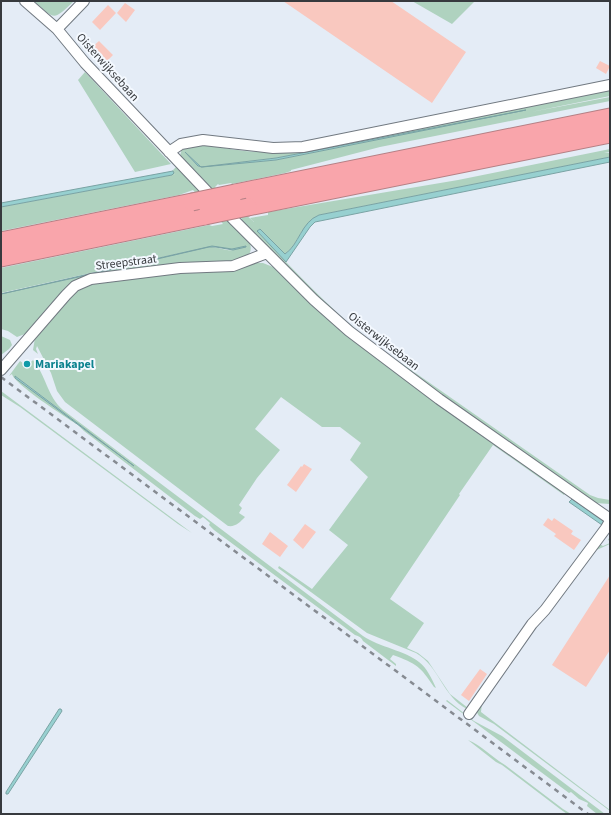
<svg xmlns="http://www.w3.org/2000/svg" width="611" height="815" font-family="'Source Sans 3',sans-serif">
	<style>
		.green { fill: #afd2bf; fill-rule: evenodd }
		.water { fill: #97d0d0; stroke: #7aa3a4 }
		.building { fill: #f9c8bf }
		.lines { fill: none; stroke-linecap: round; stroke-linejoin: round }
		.street-casing { stroke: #717981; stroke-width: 12 }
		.highway-casing { stroke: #b58085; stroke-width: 19 }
		.street { stroke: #fff; stroke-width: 10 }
		.highway { stroke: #f9a5ab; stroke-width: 17 }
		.rail { stroke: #868b92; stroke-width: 2.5; stroke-dasharray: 5 5; stroke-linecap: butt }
		.highway-bridge-casing { stroke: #b58085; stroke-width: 19; stroke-linecap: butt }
		.highway-bridge { stroke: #f9a5ab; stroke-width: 17 }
		.culture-dot { fill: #0f9aa8; stroke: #f4f9ff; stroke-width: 1.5 }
		.labels { text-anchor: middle; stroke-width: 4; stroke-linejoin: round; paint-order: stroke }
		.street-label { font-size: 12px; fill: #373a3e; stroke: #f4f9ff }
		.culture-label { font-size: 12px; font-weight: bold; fill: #0d838f; stroke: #f4f9ff; text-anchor: start }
	</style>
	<rect width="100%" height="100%" fill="#e4ecf6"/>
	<path class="green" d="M 34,1 L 74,1 C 53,21 55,20 34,1 Z
		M 412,1 L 475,1 L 452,24 Z
		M 85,72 L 171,164 L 135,172 L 78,80 Z
		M 610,89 L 610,96 L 531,112 L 610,97 L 610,101 L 380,147 L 291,170 L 291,171 L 285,173 L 232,184 L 231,183 L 219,185 L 218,184 L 215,187 L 244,217 L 246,215 L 254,222 L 250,218 L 268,215 L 268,212 L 458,180 L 610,149 L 610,152 L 604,153 L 610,153 L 610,157 L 319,215 C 301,223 298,246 285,254 L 260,229 L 257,231 C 294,271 332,311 374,344 L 590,495 L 598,498 L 610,500 L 610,504 L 595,503 L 464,414 L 340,320 L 241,220 L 242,219 L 180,156 L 182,148 C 202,141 219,148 238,150 C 249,152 259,152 270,152 ZM 439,127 L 276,160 L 199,167 L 185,152 L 201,167 L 276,158 Z
		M 178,165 L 250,243 C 253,254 247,257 239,261 L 81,283 L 41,321 L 25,334 L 17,337 L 8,331 L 1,329 L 1,294 L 92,274 L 209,247 C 219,246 228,253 237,249 L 232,249 L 212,246 L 1,293 L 1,268 L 209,225 L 212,226 L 223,224 L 193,190 L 179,195 L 1,231 L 1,207 L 172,175 L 173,173 L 175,175 L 172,171 Z
		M 256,263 L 263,263 L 273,267 L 309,302 L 342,332 L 565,493 L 564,495 L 493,445 L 459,494 L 460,495 L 390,599 L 424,623 L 407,648 L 418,653 L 428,661 L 450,694 L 468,708 L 467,709 C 443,697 439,666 416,653 L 367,633 L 278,568 L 279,566 L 312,589 L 348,545 L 329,530 L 368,477 L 350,460 L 361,443 L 340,427 L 322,427 L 281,397 L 255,429 L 280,450 L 257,478 L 239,505 L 242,508 L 239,513 L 245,517 C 240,522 236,527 228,526 L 65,402 L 57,391 L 51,373 L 37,346 L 36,349 L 38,354 L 33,350 L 35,338 L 76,291 L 85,286 L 123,278 Z
		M 1,336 L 10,340 L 12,345 L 9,349 L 1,355 Z
		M 33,360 C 46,375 47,396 63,410 L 363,636 C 379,647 406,651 419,662 C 427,668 432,679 436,688 L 434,687 C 420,666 417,664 393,655 L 390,659 L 396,664 L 396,666 L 363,641 C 362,638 359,636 355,635 L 214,530 L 209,525 L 210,523 L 203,517 L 200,519 L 195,516 L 84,431 L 78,425 C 67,418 14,384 12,374 L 9,376 L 20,361 L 26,365 L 28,365 ZM 15,376 L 131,464 L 16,378 Z
		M 1,391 L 192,533 L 178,524 L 20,407 L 1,395 Z
		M 610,538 L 610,544 L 592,552 L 485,696 L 482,703 L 481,712 L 610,810 L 610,811 L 494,724 L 479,716 L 476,711 L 478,704 L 598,543 L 603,546 L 610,543 L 608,539 Z
		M 447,700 L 474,721 L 502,736 L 605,814 L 597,814 L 587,806 L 588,803 L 579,799 L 571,792 L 569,793 L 446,701 Z
		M 468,740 C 482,746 492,757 505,765 L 563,809 L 571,814 L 567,814 L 560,809 L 502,765 L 496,762 Z"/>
	<path class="water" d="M 526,110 L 276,160 L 202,167 L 198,166 L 185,152 L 201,167 L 276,158 Z
		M 610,157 L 610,162 L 315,222 L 310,227 L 286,262 L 257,231 L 260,229 L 285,254 C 299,245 301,222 319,215 Z
		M 173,171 L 174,173 L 172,175 L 1,207 L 1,203 Z
		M 212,246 L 232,249 L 246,246 L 246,247 L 233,250 L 216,247 L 209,247 L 92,274 L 1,294 Z
		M 15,376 L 134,466 L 15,378 Z
		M 572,499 L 604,521 L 602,525 L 569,502 Z
		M 59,709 L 61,709 L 62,711 L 8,794 L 6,794 L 6,792 Z"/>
	<path class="building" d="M 283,1 L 391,1 L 466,52 L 432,103 Z
		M 125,3 L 135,10 L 126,22 L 117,13 Z
		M 108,5 L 116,13 L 100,30 L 92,22 Z
		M 99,41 L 113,55 L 106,62 L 91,48 Z
		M 600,61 L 610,66 L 606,74 L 596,68 Z
		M 304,464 L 312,469 L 296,492 L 287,485 L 301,466 L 302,467 Z
		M 548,518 L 552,521 L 554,518 L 573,531 L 571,534 L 581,540 L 574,550 L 554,536 L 556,534 L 543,525 Z
		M 305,524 L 316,532 L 303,549 L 293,540 Z
		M 270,532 L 288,546 L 280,557 L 262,544 Z
		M 610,575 L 610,650 L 586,687 L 552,665 Z
		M 480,669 L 487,674 L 469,701 L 461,695 Z"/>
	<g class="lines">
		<defs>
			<path id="street" d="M 25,1 L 57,29 L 85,63 L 235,221 L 314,300 L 349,331 L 439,399 L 610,519
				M 57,29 L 84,1
				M 169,152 L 181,144 L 203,140 L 273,148 L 303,147 L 610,85
				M 1,370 L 66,295 L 75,286 L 91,279 L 180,268 L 233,266 L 267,253
				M 469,714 L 532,624 L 545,610 L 606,528 L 610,521"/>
			<path id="highway" d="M 235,193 L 610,117
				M 248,207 L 610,134
				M 1,241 L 192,202
				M 1,258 L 205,216"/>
		</defs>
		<use href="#street" class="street-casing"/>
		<use href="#highway" class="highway-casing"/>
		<use href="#street" class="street"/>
		<use href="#highway" class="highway"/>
		<path class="rail" d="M 1,377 L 588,814"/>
		<defs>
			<path id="highway-bridge" d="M 192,202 L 235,193
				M 205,216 L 248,207"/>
		</defs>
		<use href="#highway-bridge" class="highway-bridge-casing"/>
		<use href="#highway-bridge" class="highway-bridge"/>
	</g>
	<circle class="culture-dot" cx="27" cy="364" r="4"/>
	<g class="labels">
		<g class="street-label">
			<text transform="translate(108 67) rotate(48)" y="4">Oisterwijksebaan</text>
			<text transform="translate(126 262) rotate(-7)" y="4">Streepstraat</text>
			<text transform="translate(384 341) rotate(38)" y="4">Oisterwijksebaan</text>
		</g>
		<g class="culture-label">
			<text x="35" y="368">Mariakapel</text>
		</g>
	</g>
	<rect width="611" height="815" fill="none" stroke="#373a3e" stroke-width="4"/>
</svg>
